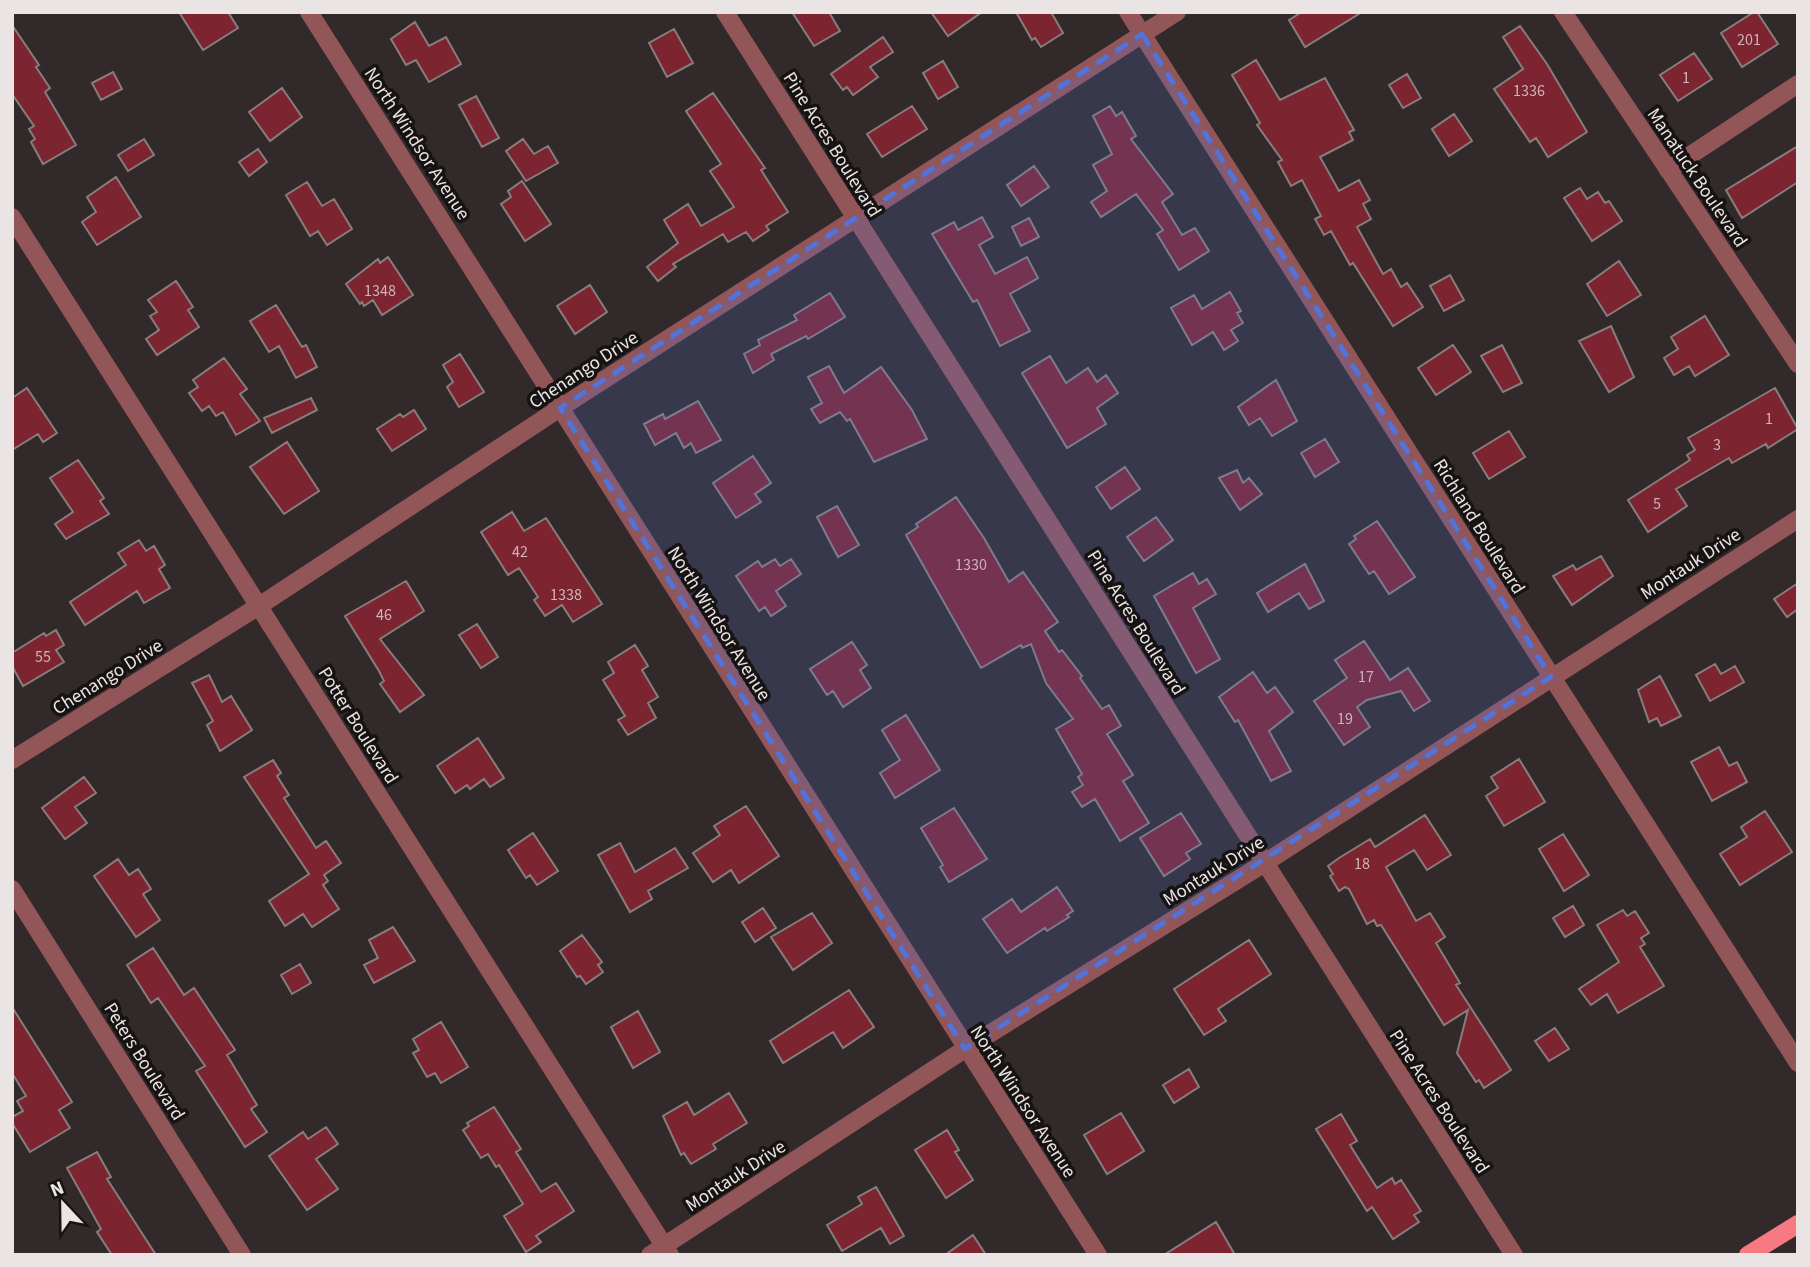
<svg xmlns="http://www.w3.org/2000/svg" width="1810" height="1267" font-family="'Source Sans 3',sans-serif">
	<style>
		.building { fill: #7c242f; stroke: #887d7d; stroke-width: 2 }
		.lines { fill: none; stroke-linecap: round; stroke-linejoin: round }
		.minor { stroke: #925558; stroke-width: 18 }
		.major { stroke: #f77982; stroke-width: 18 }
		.marked { fill: #5074db; fill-opacity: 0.2; stroke: #5074db; stroke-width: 5; stroke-dasharray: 14 9; stroke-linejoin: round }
		.labels { text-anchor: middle; stroke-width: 7; stroke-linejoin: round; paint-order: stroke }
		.number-label { font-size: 16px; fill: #ceb4b7 }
		.street-label { font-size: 19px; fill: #eae4e4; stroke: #171313 }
	</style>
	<rect width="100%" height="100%" fill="#322a2a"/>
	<path class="building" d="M 179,12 L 228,12 L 238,28 L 203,50 Z
		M 792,12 L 829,12 L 840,31 L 814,46 Z
		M 931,12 L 982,12 L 948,36 Z
		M 1016,12 L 1051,12 L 1063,33 L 1041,47 L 1035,38 L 1032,40 Z
		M 1302,12 L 1362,12 L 1305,47 L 1289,20 Z
		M 1754,12 L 1757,12 L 1778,44 L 1742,67 L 1721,33 Z
		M 415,22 L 429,46 L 446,37 L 461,64 L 429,82 L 416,60 L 406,65 L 391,39 Z
		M 12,25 L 39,65 L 36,67 L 50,88 L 45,92 L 76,145 L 43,164 L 31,142 L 35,139 L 29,129 L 34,126 L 12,94 Z
		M 1520,26 L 1547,64 L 1587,132 L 1548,157 L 1536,138 L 1530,142 L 1494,89 L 1523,69 L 1503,37 Z
		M 674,29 L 693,63 L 667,77 L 649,43 Z
		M 883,37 L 893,52 L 870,67 L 878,77 L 853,95 L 847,87 L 843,90 L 831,74 Z
		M 1694,53 L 1712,79 L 1678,101 L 1660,75 Z
		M 1256,60 L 1280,100 L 1325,78 L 1354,130 L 1349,132 L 1353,140 L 1320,157 L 1339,191 L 1359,180 L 1370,200 L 1363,204 L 1371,219 L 1357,227 L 1383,274 L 1391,269 L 1401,287 L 1407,283 L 1423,307 L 1393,326 L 1353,263 L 1350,265 L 1331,231 L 1324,235 L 1315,219 L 1321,216 L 1302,180 L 1291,186 L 1278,162 L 1282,160 L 1257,125 L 1260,123 L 1232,75 Z
		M 943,61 L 958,87 L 938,99 L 923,73 Z
		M 113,72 L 122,89 L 101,100 L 92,83 Z
		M 1407,74 L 1421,98 L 1403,108 L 1389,85 Z
		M 282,88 L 302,117 L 270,141 L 249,112 Z
		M 713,93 L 765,168 L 761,170 L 788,212 L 766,226 L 769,230 L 753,241 L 746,232 L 728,242 L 723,234 L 673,264 L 676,267 L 658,281 L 647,267 L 678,243 L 664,220 L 688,204 L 701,226 L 734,207 L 710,171 L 721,164 L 686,111 Z
		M 476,96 L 499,138 L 482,147 L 459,105 Z
		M 912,106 L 927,129 L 882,157 L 867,134 Z
		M 1110,106 L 1116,116 L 1122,112 L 1136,136 L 1131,139 L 1173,194 L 1162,202 L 1182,235 L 1195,228 L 1209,251 L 1179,270 L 1157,234 L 1163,230 L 1136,194 L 1101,217 L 1091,202 L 1107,191 L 1093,165 L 1112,154 L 1093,116 Z
		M 1454,114 L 1472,141 L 1449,156 L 1432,129 Z
		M 144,139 L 154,155 L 128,171 L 118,155 Z
		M 523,139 L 534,154 L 548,146 L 558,163 L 526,181 L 506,151 Z
		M 1798,146 L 1798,182 L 1742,218 L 1726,190 Z
		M 258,149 L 267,162 L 249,176 L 239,162 Z
		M 1034,166 L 1049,187 L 1021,206 L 1007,185 Z
		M 116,177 L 141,217 L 97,245 L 82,222 L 96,212 L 87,197 Z
		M 522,181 L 551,224 L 525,241 L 501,204 L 511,197 L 508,191 Z
		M 307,182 L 322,206 L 334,199 L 352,229 L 327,245 L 318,231 L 310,236 L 286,195 Z
		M 1580,188 L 1587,199 L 1598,192 L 1605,203 L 1609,201 L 1622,221 L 1592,241 L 1564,198 Z
		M 982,217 L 993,237 L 979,245 L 995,274 L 1027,257 L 1038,278 L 1010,294 L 1030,331 L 1000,346 L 977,300 L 973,302 L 932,234 L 954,222 L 958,230 Z
		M 1029,218 L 1039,237 L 1021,246 L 1012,227 Z
		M 388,257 L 413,295 L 382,315 L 373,300 L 364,306 L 362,302 L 360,304 L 346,284 L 378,259 L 380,263 Z
		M 1619,261 L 1641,295 L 1607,316 L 1587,284 Z
		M 1450,275 L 1464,300 L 1444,311 L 1430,286 Z
		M 176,281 L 193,307 L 188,310 L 199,327 L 157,355 L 146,339 L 159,330 L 150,316 L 157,312 L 148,300 Z
		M 590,285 L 607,312 L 575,334 L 557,306 Z
		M 1230,292 L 1241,311 L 1237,313 L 1243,323 L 1231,330 L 1238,341 L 1224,350 L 1213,332 L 1192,345 L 1171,308 L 1194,295 L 1202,309 Z
		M 830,293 L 845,317 L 808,339 L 806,336 L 771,354 L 774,360 L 753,373 L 744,354 L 760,345 L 758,340 L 797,320 L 794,315 Z
		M 276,305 L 302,347 L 306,345 L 317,367 L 296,378 L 279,346 L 269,352 L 250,321 Z
		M 1705,316 L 1729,355 L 1695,376 L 1689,366 L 1674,375 L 1664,358 L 1678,349 L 1671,337 Z
		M 1611,326 L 1634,377 L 1609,392 L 1579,341 Z
		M 1453,345 L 1471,372 L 1436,395 L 1418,368 Z
		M 1502,345 L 1522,383 L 1503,392 L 1481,356 Z
		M 460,354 L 484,392 L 459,407 L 447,387 L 453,382 L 443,365 Z
		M 1050,356 L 1066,383 L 1088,368 L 1097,382 L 1106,375 L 1118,393 L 1097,408 L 1106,424 L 1067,448 L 1022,373 Z
		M 224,358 L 247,389 L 240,394 L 260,421 L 236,435 L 223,412 L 216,416 L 209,406 L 202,411 L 189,393 L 198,387 L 193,380 Z
		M 829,366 L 844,393 L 881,367 L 912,410 L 927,439 L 874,462 L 850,419 L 847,421 L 840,412 L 820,423 L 811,409 L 822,403 L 808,377 Z
		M 1276,380 L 1297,421 L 1272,436 L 1260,418 L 1249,425 L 1238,407 Z
		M 27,388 L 57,433 L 43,442 L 38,434 L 12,450 L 12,398 Z
		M 1775,388 L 1798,429 L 1768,448 L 1766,444 L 1732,463 L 1729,458 L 1676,489 L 1687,506 L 1648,532 L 1628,500 L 1690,460 L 1687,455 L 1695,450 L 1688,438 Z
		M 311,398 L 317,410 L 272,433 L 264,418 Z
		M 698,401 L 721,440 L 696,453 L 691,443 L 684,448 L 676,433 L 655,445 L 644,424 L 663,414 L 665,419 Z
		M 414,410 L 426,429 L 392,451 L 377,429 L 400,414 L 403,417 Z
		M 1509,431 L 1525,457 L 1489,479 L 1473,453 Z
		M 1325,439 L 1339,462 L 1315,477 L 1301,453 Z
		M 287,442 L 319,491 L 284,514 L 250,467 Z
		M 753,456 L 771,483 L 755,494 L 761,502 L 736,518 L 713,483 Z
		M 78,460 L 104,498 L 100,501 L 109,514 L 66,539 L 55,524 L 73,512 L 50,478 Z
		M 1125,467 L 1140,489 L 1111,509 L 1096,487 Z
		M 1237,470 L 1243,483 L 1249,478 L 1262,494 L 1240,510 L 1219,478 Z
		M 956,497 L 984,538 L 1009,582 L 1023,572 L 1058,622 L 1045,631 L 1059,652 L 1062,650 L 1082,676 L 1080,678 L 1102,709 L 1109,705 L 1121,726 L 1107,734 L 1133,775 L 1123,781 L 1149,823 L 1120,841 L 1095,799 L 1082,807 L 1072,792 L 1083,785 L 1078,777 L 1082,774 L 1056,729 L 1073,719 L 1046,683 L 1031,644 L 1022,648 L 1021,645 L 981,668 L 906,535 L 918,527 L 916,524 Z
		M 837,506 L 859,545 L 838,557 L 817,517 Z
		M 512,512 L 524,531 L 546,518 L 602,604 L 573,622 L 562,605 L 545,616 L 534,600 L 538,597 L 519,568 L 508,575 L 481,532 Z
		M 1156,517 L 1173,540 L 1144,561 L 1127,537 Z
		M 1377,521 L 1415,577 L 1389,594 L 1374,571 L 1369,574 L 1349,544 L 1356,539 L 1354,536 Z
		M 139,540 L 146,551 L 154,546 L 165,565 L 159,569 L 170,588 L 144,603 L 137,591 L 85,625 L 70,602 L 126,565 L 118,553 Z
		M 1601,556 L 1613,576 L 1572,605 L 1553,576 L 1573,565 L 1576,570 Z
		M 775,559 L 780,566 L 791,559 L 801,574 L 776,591 L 786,606 L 771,616 L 765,607 L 759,611 L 736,576 L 758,561 L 762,567 Z
		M 1305,564 L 1324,601 L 1309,609 L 1299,593 L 1268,612 L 1257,593 Z
		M 1193,573 L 1199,584 L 1207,579 L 1216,594 L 1193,608 L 1220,659 L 1196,673 L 1154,596 Z
		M 406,581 L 424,611 L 380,639 L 424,695 L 400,712 L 380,684 L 384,681 L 379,671 L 345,616 Z
		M 1798,583 L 1798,609 L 1787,617 L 1774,599 Z
		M 477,624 L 498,657 L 481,668 L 459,635 Z
		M 56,630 L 64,645 L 56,650 L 64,662 L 23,686 L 12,666 L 12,653 L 44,633 L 46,636 Z
		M 1364,641 L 1390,680 L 1408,668 L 1430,701 L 1414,711 L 1401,691 L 1367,700 L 1357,707 L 1370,727 L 1344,745 L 1314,701 L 1347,678 L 1335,660 Z
		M 852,642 L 867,665 L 860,670 L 871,688 L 843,707 L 833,691 L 827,695 L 810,669 Z
		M 635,645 L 648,666 L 642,670 L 658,697 L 648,703 L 656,718 L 628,735 L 618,720 L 625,716 L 603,680 L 614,673 L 608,662 Z
		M 1715,664 L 1721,674 L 1735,666 L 1744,682 L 1710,701 L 1696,675 Z
		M 1253,672 L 1267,693 L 1275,687 L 1293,712 L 1269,731 L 1291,771 L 1271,781 L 1238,720 L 1235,722 L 1219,697 Z
		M 209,675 L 222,702 L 231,696 L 252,730 L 220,751 L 207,725 L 213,721 L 192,683 Z
		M 1660,676 L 1681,716 L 1661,726 L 1657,718 L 1649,722 L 1638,690 Z
		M 906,715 L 940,770 L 895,798 L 880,773 L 900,760 L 882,730 Z
		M 478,738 L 504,778 L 490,787 L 484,779 L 470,789 L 467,785 L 455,793 L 437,766 Z
		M 1719,747 L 1729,766 L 1737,762 L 1747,782 L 1712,801 L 1691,762 Z
		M 1519,759 L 1545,802 L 1504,826 L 1486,796 L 1498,788 L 1491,777 Z
		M 273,760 L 281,773 L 277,776 L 289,795 L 284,798 L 316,848 L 326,841 L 341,863 L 324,875 L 328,881 L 323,885 L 339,909 L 312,927 L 303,914 L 285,926 L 269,901 L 309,874 L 244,777 Z
		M 84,777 L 96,793 L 75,807 L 87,823 L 65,839 L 42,808 Z
		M 746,806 L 779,856 L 739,883 L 731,870 L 713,882 L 693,853 L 720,835 L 714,826 Z
		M 954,808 L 987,859 L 949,882 L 940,867 L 943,865 L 921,828 Z
		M 1765,811 L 1792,852 L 1740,885 L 1720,854 L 1747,837 L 1741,827 Z
		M 1181,813 L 1201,844 L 1186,853 L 1190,859 L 1164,876 L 1140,838 Z
		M 1425,815 L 1451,855 L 1427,870 L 1414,850 L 1386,867 L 1416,921 L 1430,913 L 1445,937 L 1436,943 L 1460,983 L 1456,985 L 1511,1070 L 1484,1088 L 1479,1080 L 1476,1082 L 1457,1053 L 1468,1010 L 1444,1025 L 1381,925 L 1377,926 L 1374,920 L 1367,924 L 1349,889 L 1345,887 L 1339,891 L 1330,876 L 1333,874 L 1328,866 L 1339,858 L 1370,839 L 1375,847 Z
		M 533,833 L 558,871 L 537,885 L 530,875 L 526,878 L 508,850 Z
		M 1563,834 L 1589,875 L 1564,891 L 1539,849 Z
		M 620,843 L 635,872 L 675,848 L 688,868 L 648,891 L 652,899 L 630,912 L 598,855 Z
		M 118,859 L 129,875 L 138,869 L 151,889 L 143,894 L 160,920 L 136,937 L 94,876 Z
		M 1057,887 L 1073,911 L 1067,915 L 1069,917 L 1047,931 L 1045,928 L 1007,953 L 983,919 L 1012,899 L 1021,912 Z
		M 1573,906 L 1584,925 L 1565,937 L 1553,918 Z
		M 763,908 L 776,928 L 755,942 L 742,922 Z
		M 1623,910 L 1627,916 L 1635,911 L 1649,933 L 1641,938 L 1645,944 L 1640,947 L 1664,986 L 1618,1013 L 1607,994 L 1591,1005 L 1579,989 L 1619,962 L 1597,925 Z
		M 812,913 L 832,943 L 793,970 L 771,937 Z
		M 393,927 L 415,961 L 374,983 L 364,965 L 378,958 L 369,940 Z
		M 582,935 L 602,962 L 598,965 L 603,972 L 586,984 L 580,976 L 577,977 L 560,951 Z
		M 1249,940 L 1271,974 L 1218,1009 L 1226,1021 L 1204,1035 L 1174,989 Z
		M 153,948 L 184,995 L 194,988 L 235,1050 L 227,1055 L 257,1105 L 251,1109 L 267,1132 L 245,1147 L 196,1071 L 205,1066 L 158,998 L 151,1003 L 127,965 Z
		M 300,964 L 311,983 L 292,994 L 281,975 Z
		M 849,990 L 874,1027 L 843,1048 L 833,1032 L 783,1063 L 770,1041 Z
		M 12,1007 L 72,1102 L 59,1110 L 70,1128 L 30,1152 L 12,1123 L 12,1117 L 23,1111 L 17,1101 L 26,1096 L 12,1073 Z
		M 638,1011 L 660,1052 L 633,1068 L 611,1027 Z
		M 441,1022 L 468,1067 L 441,1083 L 435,1073 L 427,1077 L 413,1053 L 419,1050 L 413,1039 Z
		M 1555,1028 L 1569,1049 L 1549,1061 L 1535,1041 Z
		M 1189,1069 L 1199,1087 L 1174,1103 L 1163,1085 Z
		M 729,1093 L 747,1123 L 713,1144 L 716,1149 L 691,1164 L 684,1153 L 681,1155 L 663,1116 L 687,1102 L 694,1115 Z
		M 494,1107 L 521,1149 L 516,1152 L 541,1192 L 556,1183 L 574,1211 L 536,1236 L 541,1242 L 526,1252 L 504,1216 L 523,1204 L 499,1165 L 496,1167 L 488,1154 L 481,1158 L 463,1130 L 469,1126 L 467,1123 Z
		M 1121,1113 L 1144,1151 L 1107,1174 L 1084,1135 Z
		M 1341,1114 L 1357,1141 L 1350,1145 L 1377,1188 L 1392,1178 L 1395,1184 L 1401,1180 L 1421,1211 L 1414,1215 L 1419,1222 L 1393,1239 L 1372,1207 L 1367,1211 L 1316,1129 Z
		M 326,1127 L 338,1144 L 316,1159 L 338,1189 L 307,1210 L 269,1156 L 303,1132 L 308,1139 Z
		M 947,1130 L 959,1150 L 955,1152 L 973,1180 L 946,1198 L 915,1150 Z
		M 97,1152 L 111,1177 L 107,1179 L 156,1255 L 112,1255 L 97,1232 L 101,1229 L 67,1168 Z
		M 876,1187 L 904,1236 L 890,1244 L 881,1228 L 842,1251 L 827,1225 L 862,1204 L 858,1197 Z
		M 1216,1222 L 1235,1255 L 1164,1255 Z
		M 973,1235 L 986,1255 L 945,1255 Z"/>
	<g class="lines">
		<path class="minor" d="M 309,12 L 1098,1255
			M 725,12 L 1514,1255
			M 1128,12 L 1798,1063
			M 1563,12 L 1798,364
			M 1668,170 L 1798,84
			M 12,217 L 670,1255
			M 12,760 L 259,606 L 560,408 L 1177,12
			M 12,889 L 242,1255
			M 650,1255 L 965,1049 L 1263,864 L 1798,519"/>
		<path class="major" d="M 1748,1255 L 1798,1224"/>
	</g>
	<path class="marked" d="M 1142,34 L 1551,677 L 965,1049 L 560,408 Z"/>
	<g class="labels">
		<g class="number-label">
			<text x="1749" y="45">201</text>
			<text x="1686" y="83">1</text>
			<text x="1529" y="96">1336</text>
			<text x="380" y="296">1348</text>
			<text x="1769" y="424">1</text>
			<text x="1717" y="450">3</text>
			<text x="1657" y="509">5</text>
			<text x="520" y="557">42</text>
			<text x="971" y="570">1330</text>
			<text x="566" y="600">1338</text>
			<text x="384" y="620">46</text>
			<text x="43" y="662">55</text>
			<text x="1366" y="682">17</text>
			<text x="1345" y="724">19</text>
			<text x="1362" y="869">18</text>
		</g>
		<g class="street-label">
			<text transform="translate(418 143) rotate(57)" y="7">North Windsor Avenue</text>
			<text transform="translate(833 144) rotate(58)" y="7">Pine Acres Boulevard</text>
			<text transform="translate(1698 177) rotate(56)" y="7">Manatuck Boulevard</text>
			<text transform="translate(583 369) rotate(-33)" y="7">Chenango Drive</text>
			<text transform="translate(1480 526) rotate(58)" y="7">Richland Boulevard</text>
			<text transform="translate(1690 563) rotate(-33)" y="7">Montauk Drive</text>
			<text transform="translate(1137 622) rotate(58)" y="7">Pine Acres Boulevard</text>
			<text transform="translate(720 623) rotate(58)" y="7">North Windsor Avenue</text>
			<text transform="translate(107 676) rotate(-32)" y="7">Chenango Drive</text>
			<text transform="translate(359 725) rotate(58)" y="7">Potter Boulevard</text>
			<text transform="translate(1213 870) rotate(-32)" y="7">Montauk Drive</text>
			<text transform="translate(145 1061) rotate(58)" y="7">Peters Boulevard</text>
			<text transform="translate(1024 1101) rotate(57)" y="7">North Windsor Avenue</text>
			<text transform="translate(1440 1101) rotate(57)" y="7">Pine Acres Boulevard</text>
			<text transform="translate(735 1175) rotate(-33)" y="7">Montauk Drive</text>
		</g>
	</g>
	<rect width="1810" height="1267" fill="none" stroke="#eae4e4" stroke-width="28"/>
	<g transform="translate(63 1204) rotate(338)" stroke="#171313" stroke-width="5" paint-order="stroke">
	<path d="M0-5L12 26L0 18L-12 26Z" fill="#eae4e4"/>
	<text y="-10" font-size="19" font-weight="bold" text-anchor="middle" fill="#eae4e4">N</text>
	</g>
</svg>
